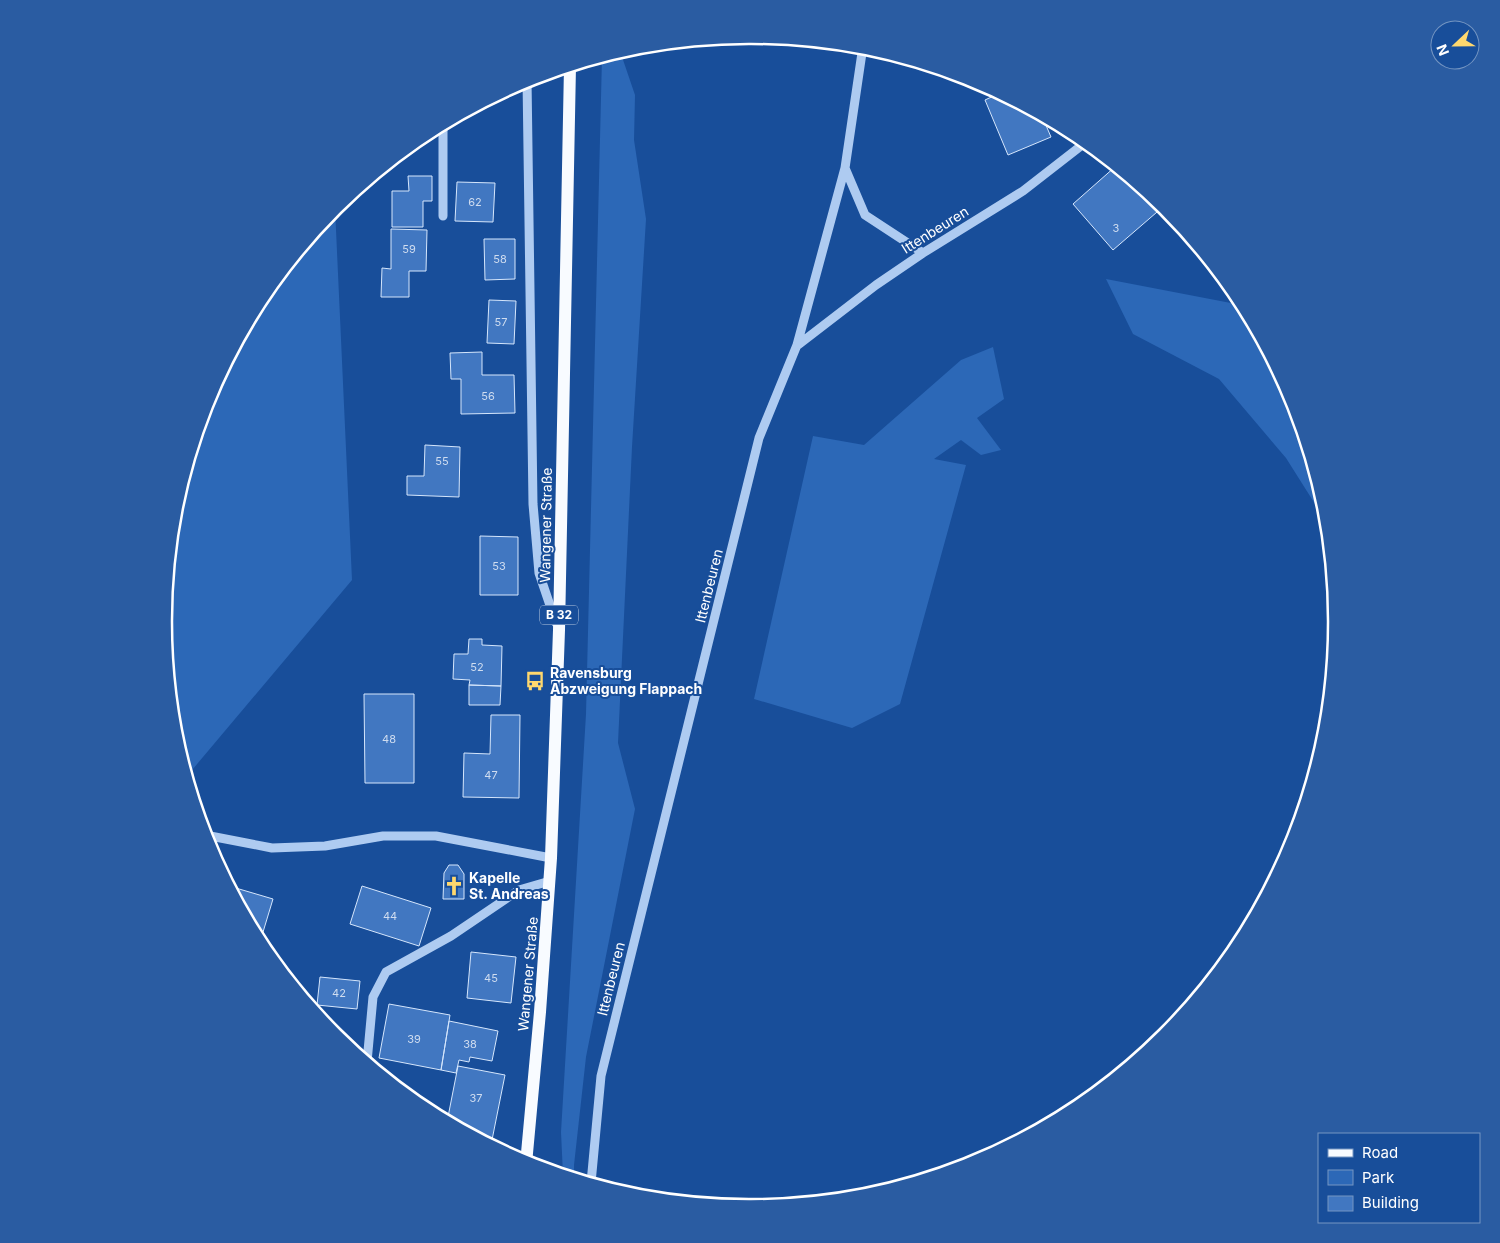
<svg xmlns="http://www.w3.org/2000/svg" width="1500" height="1243" font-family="Inter,sans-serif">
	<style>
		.green { fill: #2c68b7 }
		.building { fill: #4177c1; stroke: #d5e6fc }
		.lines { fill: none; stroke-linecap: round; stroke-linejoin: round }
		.minor { stroke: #aecbf1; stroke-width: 9 }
		.major { stroke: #f8fbff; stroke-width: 12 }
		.labels { text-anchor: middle; stroke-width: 4; stroke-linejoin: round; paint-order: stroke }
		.number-label { font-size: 11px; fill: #d0ddf0 }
		.shield { fill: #184e9a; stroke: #bacae1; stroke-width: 1 }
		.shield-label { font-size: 12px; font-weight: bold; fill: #fff }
		.street-label { font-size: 14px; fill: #fff; stroke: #184e9a }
		.poi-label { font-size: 14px; font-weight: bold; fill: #fff; stroke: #184e9a; text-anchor: start }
		.rim { fill: none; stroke: #fff; stroke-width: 2.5 }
	</style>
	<rect width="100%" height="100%" fill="#184e9a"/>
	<path class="green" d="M 620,51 L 635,95 L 634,140 L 646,219 L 632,447 L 618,743 L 635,809 L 586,1057 L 574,1165 L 574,1178 L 563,1175 L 561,1132 L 586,714 L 602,57 Z
		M 335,208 L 352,580 L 187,776 L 175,736 L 164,621 L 175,507 L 208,397 L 263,295 Z
		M 1106,279 L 1236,304 L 1249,318 L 1292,397 L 1325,507 L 1327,523 L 1286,458 L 1219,379 L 1133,334 Z
		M 993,347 L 1004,399 L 977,418 L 1001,450 L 981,455 L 961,440 L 934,459 L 966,465 L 900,704 L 852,728 L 754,699 L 813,436 L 864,445 L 961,360 Z"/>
	<path class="building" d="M 1000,93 L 1042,116 L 1051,137 L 1008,155 L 985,100 Z
		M 1116,166 L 1164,206 L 1113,250 L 1073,204 Z
		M 408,176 L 432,176 L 432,201 L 423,201 L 423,227 L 392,227 L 392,191 L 409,191 Z
		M 457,182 L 495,183 L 493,222 L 455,221 Z
		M 391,229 L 427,230 L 426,271 L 409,271 L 409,297 L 381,297 L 382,268 L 391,269 Z
		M 484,239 L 515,239 L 515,279 L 485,280 Z
		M 489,300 L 516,301 L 514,344 L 487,343 Z
		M 482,352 L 482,375 L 514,375 L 515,413 L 461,414 L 461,379 L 451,379 L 450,353 Z
		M 425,445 L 460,447 L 459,497 L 407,495 L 407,476 L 424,476 Z
		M 480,536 L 518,537 L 518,595 L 480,595 Z
		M 469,639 L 482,639 L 482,645 L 502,646 L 501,686 L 469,685 L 470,680 L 453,679 L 454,654 L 468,654 Z
		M 469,685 L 501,686 L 500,705 L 469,705 Z
		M 364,694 L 414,694 L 414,783 L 365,783 Z
		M 491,715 L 520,715 L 519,798 L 463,797 L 464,753 L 490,754 Z
		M 449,865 L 458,865 L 464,874 L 464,899 L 443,899 L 444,873 Z
		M 229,886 L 273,899 L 260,942 Z
		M 362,886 L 431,908 L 419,946 L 350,924 Z
		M 471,952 L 516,957 L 511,1003 L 467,998 Z
		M 320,977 L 360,981 L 357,1009 L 317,1005 Z
		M 389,1004 L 450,1015 L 441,1070 L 379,1058 Z
		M 449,1021 L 498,1031 L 492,1061 L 470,1057 L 469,1062 L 459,1060 L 456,1073 L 441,1070 Z
		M 458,1066 L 505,1075 L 491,1145 L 447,1122 Z"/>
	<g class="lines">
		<path class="minor" d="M 527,79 L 533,504 L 539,573 L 556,623
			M 845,168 L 865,215 L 923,253
			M 443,216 L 443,124
			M 798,345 L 876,285 L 923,253 L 1023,191 L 1086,142
			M 205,835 L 272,848 L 325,846 L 383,836 L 436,836 L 551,858
			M 367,1062 L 373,997 L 386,972 L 451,936 L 519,890 L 550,881
			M 591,1183 L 601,1076 L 759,438 L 797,345 L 845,168 L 863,46"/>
		<path class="major" d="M 526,1164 L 540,1012 L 551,858 L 559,630 L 570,66"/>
	</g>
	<defs>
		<symbol id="bus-bare" viewBox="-9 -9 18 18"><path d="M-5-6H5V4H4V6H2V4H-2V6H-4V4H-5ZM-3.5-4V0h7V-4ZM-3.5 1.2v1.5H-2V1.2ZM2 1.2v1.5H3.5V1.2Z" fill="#ffd86e" stroke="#184e9a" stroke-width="2.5" paint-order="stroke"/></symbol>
		<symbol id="church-bare" viewBox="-9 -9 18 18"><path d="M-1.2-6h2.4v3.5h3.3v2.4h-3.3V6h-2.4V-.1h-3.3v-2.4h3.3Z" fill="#ffd86e" stroke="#184e9a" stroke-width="2.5" paint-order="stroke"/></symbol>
	</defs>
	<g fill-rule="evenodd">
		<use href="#bus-bare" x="521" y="667" width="28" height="28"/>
		<use href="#church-bare" x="440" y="872" width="28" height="28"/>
	</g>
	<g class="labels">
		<g class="number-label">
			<text x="475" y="206">62</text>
			<text x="1116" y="232">3</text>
			<text x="409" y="253">59</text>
			<text x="500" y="263">58</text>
			<text x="501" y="326">57</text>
			<text x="488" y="400">56</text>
			<text x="442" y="465">55</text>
			<text x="499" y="570">53</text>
			<text x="477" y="671">52</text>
			<text x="389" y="743">48</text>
			<text x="491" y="779">47</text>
			<text x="390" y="920">44</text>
			<text x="491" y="982">45</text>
			<text x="339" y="997">42</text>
			<text x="414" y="1043">39</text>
			<text x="470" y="1048">38</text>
			<text x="476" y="1102">37</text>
		</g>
		<rect class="shield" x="540" y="605.5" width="38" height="19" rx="4"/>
		<g class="shield-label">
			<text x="559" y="619">B 32</text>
		</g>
		<g class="street-label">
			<text transform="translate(935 230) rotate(-32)" y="5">Ittenbeuren</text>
			<text transform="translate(546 525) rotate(-89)" y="5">Wangener Straße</text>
			<text transform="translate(709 586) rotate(-76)" y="5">Ittenbeuren</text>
			<text transform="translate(528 974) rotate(-85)" y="5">Wangener Straße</text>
			<text transform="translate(611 979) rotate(-76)" y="5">Ittenbeuren</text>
		</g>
		<g class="poi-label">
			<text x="550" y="678">Ravensburg<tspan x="550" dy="16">Abzweigung Flappach</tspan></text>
			<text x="469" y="883">Kapelle<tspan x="469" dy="16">St. Andreas</tspan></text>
		</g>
	</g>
	<path d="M0 0H1500V1243H0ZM749 44H751A577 577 0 0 1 1328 621V622A577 577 0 0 1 751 1199H749A577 577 0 0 1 172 622V621A577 577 0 0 1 749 44Z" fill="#2a5ca2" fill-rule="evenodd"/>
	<path class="rim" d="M749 44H751A577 577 0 0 1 1328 621V622A577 577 0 0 1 751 1199H749A577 577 0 0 1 172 622V621A577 577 0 0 1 749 44Z"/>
	<rect x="1318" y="1133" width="162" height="90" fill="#184e9a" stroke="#7495c2"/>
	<rect x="1328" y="1149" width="25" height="8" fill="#f8fbff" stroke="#7495c2"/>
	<text x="1362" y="1158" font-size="15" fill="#ffffff">Road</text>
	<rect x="1328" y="1170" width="25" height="15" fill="#2c68b7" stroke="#7495c2"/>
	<text x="1362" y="1183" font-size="15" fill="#ffffff">Park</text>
	<rect x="1328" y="1196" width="25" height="15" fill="#4177c1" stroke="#7495c2"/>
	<text x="1362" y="1208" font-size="15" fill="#ffffff">Building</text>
	<g transform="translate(1455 45) rotate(248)"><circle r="24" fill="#184e9a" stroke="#7495c2"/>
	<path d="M0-4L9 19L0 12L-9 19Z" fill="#ffd86e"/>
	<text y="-8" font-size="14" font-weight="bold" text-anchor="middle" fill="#ffffff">N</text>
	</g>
</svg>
